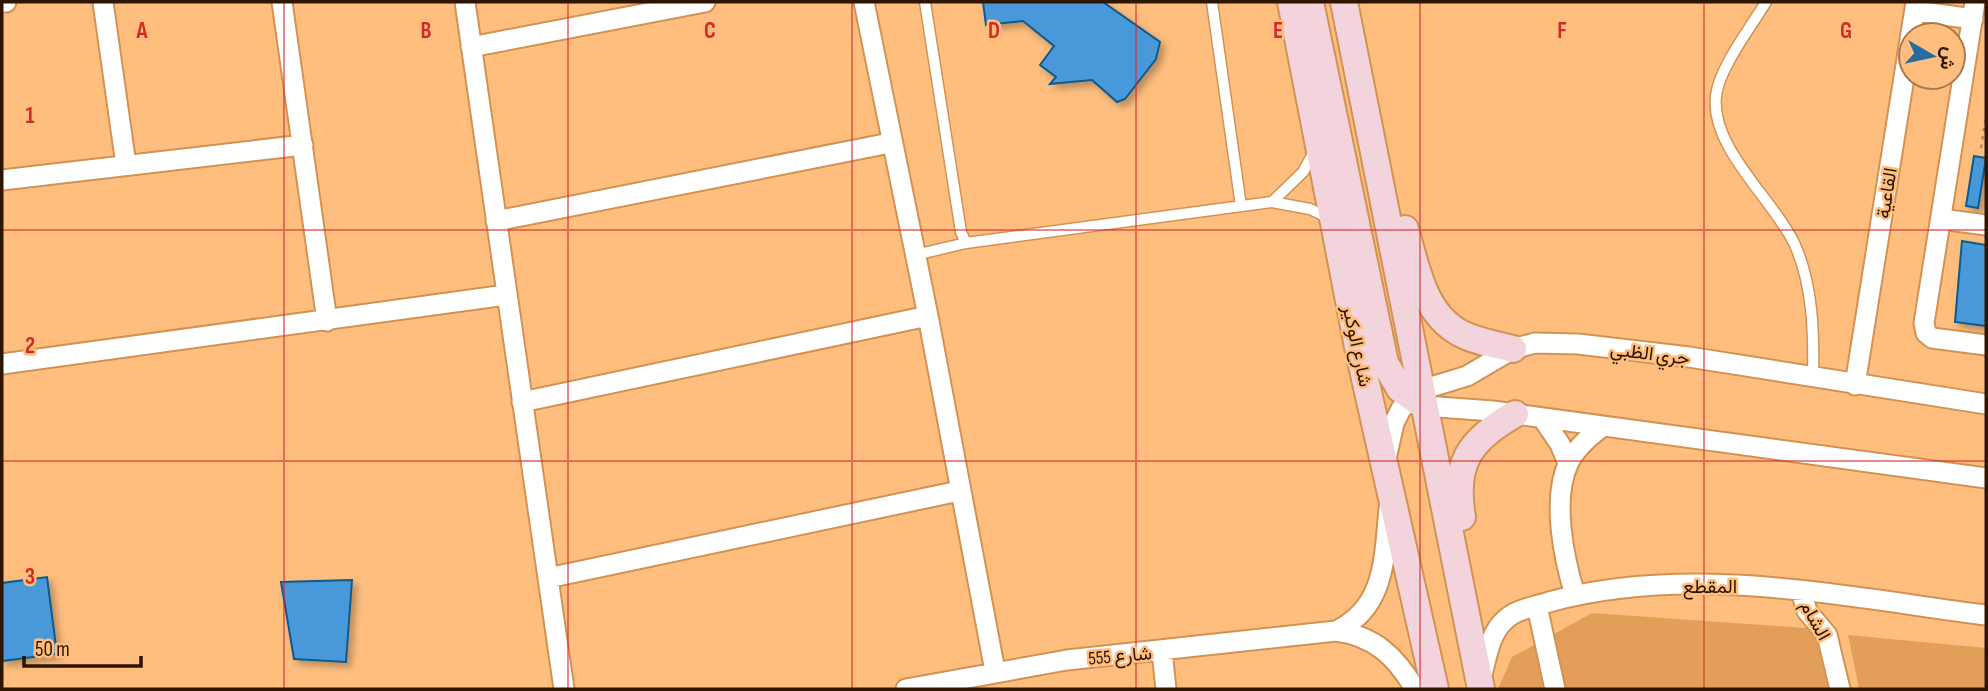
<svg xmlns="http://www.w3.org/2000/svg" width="1988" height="691" font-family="'Sofia Sans Condensed',Vazirmatn,sans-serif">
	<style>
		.green { fill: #e39f5a }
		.building { fill: #4999da; stroke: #0b5a8e; stroke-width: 2; filter: url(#shadow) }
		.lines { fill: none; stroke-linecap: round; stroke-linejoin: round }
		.lane-casing { stroke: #d19354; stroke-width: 13 }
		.street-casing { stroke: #d19354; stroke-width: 23 }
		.secondary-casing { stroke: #d19354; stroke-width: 30 }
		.path { stroke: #b88554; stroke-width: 2.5; stroke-dasharray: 3.5 5; stroke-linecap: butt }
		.lane { stroke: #fff; stroke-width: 10 }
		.street { stroke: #fff; stroke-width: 19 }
		.secondary { stroke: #f3d4dc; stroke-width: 26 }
		.grid { fill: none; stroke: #d62828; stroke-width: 2; stroke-opacity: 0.55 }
		.labels { text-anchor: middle; stroke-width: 5; stroke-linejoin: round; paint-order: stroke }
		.street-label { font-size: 19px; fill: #2d1500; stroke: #ffbe7e }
		.grid-label { font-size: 23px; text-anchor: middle; font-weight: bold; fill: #d62828; stroke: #ffbe7e; stroke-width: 5; stroke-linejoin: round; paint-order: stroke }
	</style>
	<defs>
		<filter id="shadow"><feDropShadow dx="4.5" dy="4.5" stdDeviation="3.5" flood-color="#0004"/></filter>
	</defs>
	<rect width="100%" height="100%" fill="#ffbe7e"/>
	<path class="green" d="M 1592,613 L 1819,629 L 1831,689 L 1498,689 L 1512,657 Z
		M 1848,635 L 1986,648 L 1986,689 L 1859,689 Z"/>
	<path class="building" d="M 983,2 L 1103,2 L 1160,42 L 1156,59 L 1125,99 L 1117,102 L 1092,80 L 1050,84 L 1056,77 L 1040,65 L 1054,46 L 1023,21 L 986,25 Z
		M 1974,156 L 1986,158 L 1978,208 L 1966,206 Z
		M 1962,241 L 1986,245 L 1986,326 L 1955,322 Z
		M 47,577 L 57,654 L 2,661 L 2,583 Z
		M 352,580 L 346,662 L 294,659 L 281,582 Z"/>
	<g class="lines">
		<defs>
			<path id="lane" d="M 925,2 L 961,232 L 966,243 L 1272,202 L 1310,209 L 1329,218
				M 1212,2 L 1241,206
				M 1766,2 C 1751,27 1719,68 1716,96 C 1710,148 1775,201 1795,245 C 1813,286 1814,334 1813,377
				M 1272,202 L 1303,172 L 1314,152
				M 915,255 L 966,243"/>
			<path id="street" d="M 2,2 L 6,2
				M 103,2 L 126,165
				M 282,2 L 327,321
				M 465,2 L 564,689
				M 864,2 L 928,316 L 995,671
				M 1975,2 L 1924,323 L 1926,333 L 1932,338 L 1986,345
				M 1915,11 L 1973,19
				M 471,47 L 705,2
				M 2,180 L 303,145
				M 1941,219 L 1986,225
				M 496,221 L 890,143
				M 2,364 L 506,295
				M 1855,385 L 1916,2
				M 522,402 L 928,316
				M 1424,406 L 1493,411 L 1986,478
				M 1543,419 L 1560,444 L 1568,463
				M 1386,459 L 1394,423 L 1401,409 L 1421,390 L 1467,376 L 1513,349 L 1535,343 L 1578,344 L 1689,357 L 1986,404
				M 548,578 L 959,491
				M 1801,591 L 1807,611 L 1827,635 L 1840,689
				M 1575,595 C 1564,559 1551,498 1569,462 C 1576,448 1590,436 1602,427
				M 1537,606 L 1555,689
				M 1336,631 C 1386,607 1384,558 1389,509
				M 1162,651 L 1166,689
				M 1481,678 C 1487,658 1489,634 1505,620 C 1516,609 1534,607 1549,602 C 1690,563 1844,597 1986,615
				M 906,689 L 1067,660 L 1336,631 C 1375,636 1396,657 1415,689"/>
			<path id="secondary" d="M 1291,2 L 1359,352 L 1435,689
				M 1310,2 L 1385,363 L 1400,389 L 1424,406
				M 1344,2 L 1481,689
				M 1405,229 C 1416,266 1423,313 1460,333 C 1476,342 1495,344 1513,349
				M 1462,517 C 1453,464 1469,440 1515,414"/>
		</defs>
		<use href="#lane" class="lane-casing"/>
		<use href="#street" class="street-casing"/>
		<use href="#secondary" class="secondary-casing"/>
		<path class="path" d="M 1981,148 L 1986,117"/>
		<use href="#lane" class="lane"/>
		<use href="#street" class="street"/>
		<use href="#secondary" class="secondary"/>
	</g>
	<path class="grid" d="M 284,2 L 284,689M 568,2 L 568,689M 852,2 L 852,689M 1136,2 L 1136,689M 1420,2 L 1420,689M 1704,2 L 1704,689M 2,230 L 1986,230M 2,461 L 1986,461"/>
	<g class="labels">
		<g class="street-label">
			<text transform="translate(1886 193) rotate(-81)" y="7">القاعية</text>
			<text transform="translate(1358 346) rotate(78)" y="7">شارع الوكير</text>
			<text transform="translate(1650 353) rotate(7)" y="7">جري الظبي</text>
			<text x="1710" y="593">المقطع</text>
			<text transform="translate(1816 620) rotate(61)" y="7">الشام</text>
			<text transform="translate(1120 655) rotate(-5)" y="7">شارع 555</text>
		</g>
	</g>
	<g class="grid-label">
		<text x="142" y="38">A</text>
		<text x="426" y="38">B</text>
		<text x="710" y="38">C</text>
		<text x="994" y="38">D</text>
		<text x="1278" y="38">E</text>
		<text x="1562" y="38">F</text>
		<text x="1846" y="38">G</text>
		<text x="30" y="123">1</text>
		<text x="30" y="353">2</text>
		<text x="30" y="584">3</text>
	</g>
	<rect width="1988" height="691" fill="none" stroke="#2d1500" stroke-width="7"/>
	<g transform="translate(1932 56) rotate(99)"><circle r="33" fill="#ffbe7e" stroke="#ab7a4c" stroke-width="2"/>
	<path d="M0-5L12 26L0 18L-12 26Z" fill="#276da2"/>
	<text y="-10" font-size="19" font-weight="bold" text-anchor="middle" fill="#2d1500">ش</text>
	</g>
	<path d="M24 656v10h117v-10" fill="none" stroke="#2d1500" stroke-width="3.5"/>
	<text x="35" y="656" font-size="21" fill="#2d1500" stroke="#ffbe7e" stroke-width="5" paint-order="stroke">50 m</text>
</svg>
